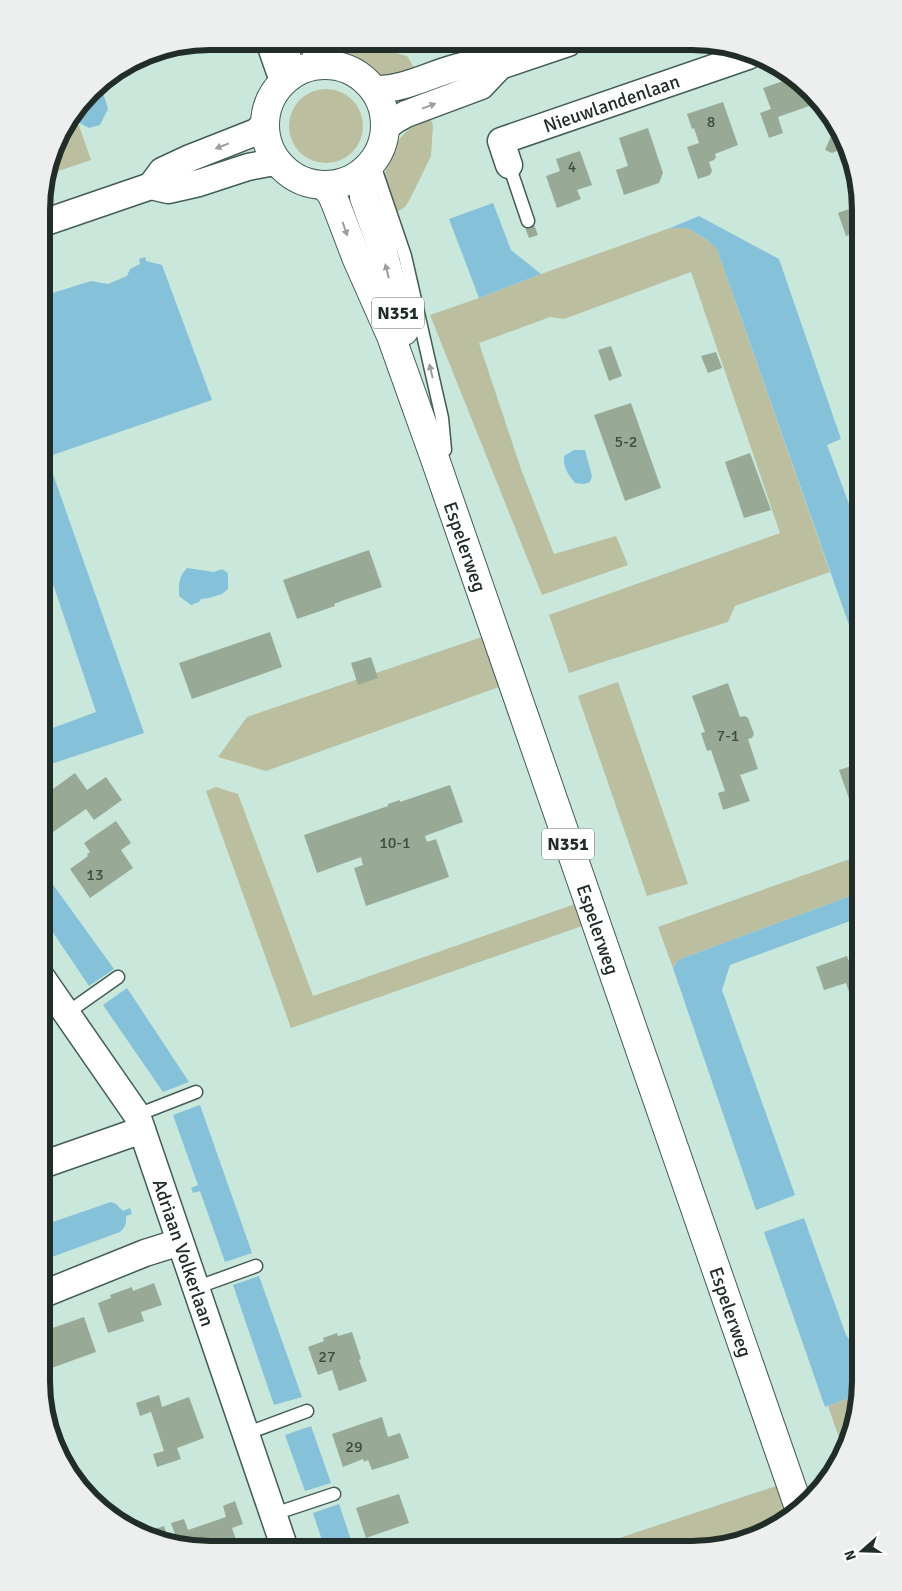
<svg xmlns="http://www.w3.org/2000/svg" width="902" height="1591" font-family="Signika,sans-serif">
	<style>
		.green { fill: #bbbf9f }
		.water { fill: #86c1da }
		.building { fill: #98aa96 }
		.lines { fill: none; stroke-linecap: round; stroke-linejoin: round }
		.service-casing { stroke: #435d54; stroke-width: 15 }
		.minor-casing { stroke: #435d54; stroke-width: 29 }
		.primary-casing { stroke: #435d54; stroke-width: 30 }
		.service { stroke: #fff; stroke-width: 12 }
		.minor { stroke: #fff; stroke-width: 26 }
		.primary { stroke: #fff; stroke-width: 28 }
		.oneway { fill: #9ba09e }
		.labels { text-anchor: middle; stroke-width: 5; stroke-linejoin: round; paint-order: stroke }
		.number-label { font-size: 16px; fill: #3f4c44 }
		.shield { fill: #fff; stroke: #646c68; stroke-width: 1 }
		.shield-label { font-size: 18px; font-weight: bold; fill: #212d28 }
		.street-label { font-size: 19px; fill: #212d28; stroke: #fff }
		.rim { fill: none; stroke: #212d28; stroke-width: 6 }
	</style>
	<rect width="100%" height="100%" fill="#c9e7db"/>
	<path class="green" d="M 327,42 L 372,42 L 392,52 L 407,56 L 416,71 C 382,79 382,77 353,60 C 343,55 334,51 327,42 Z
		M289 126a37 37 0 1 1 74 0a37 37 0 1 1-74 0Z
		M 75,114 L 91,160 L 47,175 L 59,135 Z
		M 430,118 L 433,125 L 431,156 L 410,199 L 405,207 L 397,212 C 392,202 386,192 385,182 C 384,176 386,168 388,163 C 397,137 405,129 430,118 Z
		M 670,228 L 687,228 L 706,239 L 717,249 L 830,572 L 735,606 L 728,622 L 569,673 L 549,615 L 780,533 L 691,272 L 564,319 L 550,317 L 479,343 L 521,469 L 554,554 L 616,536 L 628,565 L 542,595 L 430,315 L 479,298 L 541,274 Z
		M 482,637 L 499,687 L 266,771 L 218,757 L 247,717 Z
		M 618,682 L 688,884 L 647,896 L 578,696 Z
		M 216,787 L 238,794 L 313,996 L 575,904 L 582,926 L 291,1028 L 206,791 Z
		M 861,855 L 861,892 L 678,960 L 673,968 L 658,927 Z
		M 860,1394 L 848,1445 L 844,1452 L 828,1406 Z
		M 776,1486 L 788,1519 L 756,1536 L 754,1528 L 690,1550 L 586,1549 Z"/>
	<path class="water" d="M 100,83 L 108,109 L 100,125 L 89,128 L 76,121 L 74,115 Z
		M 493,203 L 511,250 L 541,274 L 479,298 L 449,219 Z
		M 699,216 L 779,259 L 841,439 L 827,445 L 861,536 L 861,659 L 717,249 L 706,239 L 687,228 L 670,228 Z
		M 145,257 L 146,261 L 162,265 L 212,400 L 47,457 L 144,733 L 42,767 L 42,732 L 96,712 L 42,551 L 43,296 L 91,281 L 108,284 L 127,276 L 130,269 L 140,264 L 139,259 Z
		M 574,450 L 585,450 L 592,476 L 590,482 L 584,484 L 575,483 C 568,474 563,468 564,456 Z
		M 187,568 L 214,572 L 222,569 L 228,573 L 228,589 L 222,594 L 209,598 L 201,599 L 199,602 L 191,605 L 179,596 C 179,583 178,578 187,568 Z
		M 46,875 L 114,969 L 89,986 L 42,916 L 42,878 Z
		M 861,892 L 861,917 L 730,965 L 722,990 L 795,1195 L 756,1210 L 673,968 L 678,960 Z
		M 127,988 L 189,1082 L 163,1092 L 103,1005 Z
		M 200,1105 L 252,1253 L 225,1262 L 200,1191 L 193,1193 L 191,1188 L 198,1185 L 173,1115 Z
		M 111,1202 L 116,1204 L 123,1211 L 130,1208 L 132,1214 L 126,1216 C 127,1223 125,1228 120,1232 L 41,1261 L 41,1226 Z
		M 804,1218 L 846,1335 L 855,1348 L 860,1352 L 860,1394 L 825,1407 L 764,1232 Z
		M 259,1276 L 302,1397 L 274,1405 L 233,1285 Z
		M 311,1426 L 331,1483 L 305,1491 L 285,1435 Z
		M 339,1504 L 354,1549 L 325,1549 L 313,1513 Z"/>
	<path class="building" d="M 790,77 L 803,83 L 813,98 L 815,104 L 778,117 L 783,133 L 769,138 L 760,113 L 771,109 L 763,88 L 789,79 Z
		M 723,102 L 738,145 L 715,154 L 716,157 L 714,160 L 709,162 L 712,171 L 710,175 L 698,179 L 687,147 L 699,143 L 694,128 L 692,129 L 687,114 Z
		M 648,128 L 663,173 L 659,183 L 624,195 L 616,170 L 628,166 L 619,138 Z
		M 834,129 L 852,156 L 856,182 L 849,184 L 837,151 L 832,153 L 825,150 Z
		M 580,151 L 592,185 L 577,190 L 581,199 L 557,208 L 546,176 L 560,171 L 556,159 Z
		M 860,205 L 861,231 L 846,236 L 838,213 Z
		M 533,222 L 538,235 L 529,238 L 524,225 Z
		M 611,346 L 622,376 L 609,381 L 598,350 Z
		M 716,352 L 722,368 L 708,373 L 701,356 Z
		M 631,403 L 661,488 L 625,501 L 594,415 Z
		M 750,453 L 771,510 L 744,518 L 725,462 Z
		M 369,550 L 382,587 L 344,600 L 334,604 L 335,606 L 297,619 L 283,580 Z
		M 270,632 L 282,667 L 192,699 L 179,663 Z
		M 371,657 L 378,678 L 358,685 L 351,663 Z
		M 728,683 L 740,717 L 745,716 L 748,718 L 754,734 L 752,738 L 748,739 L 758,769 L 740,775 L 750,801 L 723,810 L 718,793 L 725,791 L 711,750 L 707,751 L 701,733 L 705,732 L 692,696 Z
		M 861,763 L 861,830 L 860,830 L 839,770 Z
		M 75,773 L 87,790 L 106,777 L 122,800 L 94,820 L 86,809 L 53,832 L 42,817 L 42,797 Z
		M 450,785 L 463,822 L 425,836 L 427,842 L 436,839 L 449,877 L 366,906 L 354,868 L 363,865 L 361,857 L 317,873 L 304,835 L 388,806 L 388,804 L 400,800 L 400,802 Z
		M 116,821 L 131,843 L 121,850 L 133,868 L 90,898 L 70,869 L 88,856 L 87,854 L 90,852 L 84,843 Z
		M 847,956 L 853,972 L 861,970 L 860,1024 L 846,983 L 824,990 L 816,967 Z
		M 154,1283 L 162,1305 L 141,1312 L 144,1321 L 108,1333 L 98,1303 L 111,1298 L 110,1295 L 132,1287 L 133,1291 Z
		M 84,1317 L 96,1352 L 46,1370 L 41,1356 L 41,1332 Z
		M 352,1332 L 361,1359 L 359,1360 L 367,1381 L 339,1391 L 332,1370 L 318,1375 L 308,1347 L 324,1341 L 323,1338 L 337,1333 L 338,1336 Z
		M 159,1395 L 162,1407 L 189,1397 L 204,1438 L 177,1448 L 181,1459 L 157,1467 L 153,1454 L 164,1451 L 151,1412 L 140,1416 L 136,1403 Z
		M 382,1417 L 388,1437 L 400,1433 L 409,1458 L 372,1470 L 368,1460 L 364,1462 L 363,1459 L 343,1467 L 332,1434 Z
		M 399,1494 L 409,1523 L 366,1538 L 356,1508 Z
		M 235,1501 L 243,1524 L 232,1528 L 239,1548 L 192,1548 L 190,1542 L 179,1546 L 171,1523 L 184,1519 L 188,1530 L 226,1517 L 223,1506 Z
		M 164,1526 L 170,1543 L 155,1539 L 152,1530 Z"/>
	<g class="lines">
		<defs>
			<path id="service" d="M 262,42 L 278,88
				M 373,162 L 405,256 L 442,418 L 445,450
				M 509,165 L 528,221
				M 67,1013 L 118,977
				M 137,1115 L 196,1092
				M 195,1288 L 256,1266
				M 245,1434 L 307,1411
				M 274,1514 L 334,1494"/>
			<g id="minor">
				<path d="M 374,89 C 407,91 440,68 473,64 C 481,62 492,65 500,66"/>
				<path d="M 385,128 L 395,120 L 406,114 L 481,86 L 500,66 L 568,43"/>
				<path id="s1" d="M 509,165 L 501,141 L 748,56"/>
				<path d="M 151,186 L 162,171 L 190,158 L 256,132 L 265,124"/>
				<path d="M 43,223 L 151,186 L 168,190 L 199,183 L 248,167 L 269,163 L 278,163"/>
				<path id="s2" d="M 42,978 L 137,1115 L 285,1549"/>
				<path d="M 42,1165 L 142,1130"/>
				<path d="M 41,1295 L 145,1253 L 180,1242"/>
			</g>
			<g id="primary">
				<path d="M 282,42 L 290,69 L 289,77"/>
				<path d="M 313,42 L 319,55 L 327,65"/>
				<circle cx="325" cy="125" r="60"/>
				<path d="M 362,173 L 364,197 L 381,245 L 404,331"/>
				<path id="s3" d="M 324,185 L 332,195 L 337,207 L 356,257 L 391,336 L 435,459 L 799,1508"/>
			</g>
		</defs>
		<use href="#service" class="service-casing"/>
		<use href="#minor" class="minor-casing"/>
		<use href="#primary" class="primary-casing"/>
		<use href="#service" class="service"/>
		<use href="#minor" class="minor"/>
		<use href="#primary" class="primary"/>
	</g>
	<defs><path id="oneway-solid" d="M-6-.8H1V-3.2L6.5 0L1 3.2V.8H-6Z" transform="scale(1.25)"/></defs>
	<g class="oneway">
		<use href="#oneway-solid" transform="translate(429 106) rotate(-20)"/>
		<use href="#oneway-solid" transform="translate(222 146) rotate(159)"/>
		<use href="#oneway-solid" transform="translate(345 229) rotate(71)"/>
		<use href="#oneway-solid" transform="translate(387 271) rotate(-104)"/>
		<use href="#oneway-solid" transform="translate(431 371) rotate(-103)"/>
	</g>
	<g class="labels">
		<g class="number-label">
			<text x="711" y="127">8</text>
			<text x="572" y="172">4</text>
			<text x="626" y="447">5-2</text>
			<text x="728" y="741">7-1</text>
			<text x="395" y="848">10-1</text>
			<text x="95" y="880">13</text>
			<text x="327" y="1362">27</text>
			<text x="354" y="1452">29</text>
		</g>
		<g class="shield">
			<rect x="372" y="297.5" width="52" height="31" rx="4"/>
			<rect x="542" y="828.5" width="52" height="31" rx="4"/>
		</g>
		<g class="shield-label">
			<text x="398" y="319">N351</text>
			<text x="568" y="850">N351</text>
		</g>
		<g class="street-label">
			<text dy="7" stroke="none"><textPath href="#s1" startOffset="142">Nieuwlandenlaan</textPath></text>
			<text dy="7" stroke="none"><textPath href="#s3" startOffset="389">Espelerweg</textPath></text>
			<text dy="7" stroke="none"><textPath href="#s3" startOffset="794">Espelerweg</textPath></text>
			<text dy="7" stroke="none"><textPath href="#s2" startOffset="312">Adriaan Volkerlaan</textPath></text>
			<text dy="7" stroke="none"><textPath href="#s3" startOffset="1199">Espelerweg</textPath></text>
		</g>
	</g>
	<path d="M0 0H902V1591H0ZM210 50H692A160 160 0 0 1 852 210V1381A160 160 0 0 1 692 1541H210A160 160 0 0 1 50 1381V210A160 160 0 0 1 210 50Z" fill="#edeeee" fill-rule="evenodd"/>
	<path class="rim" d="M210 50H692A160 160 0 0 1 852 210V1381A160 160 0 0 1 692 1541H210A160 160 0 0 1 50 1381V210A160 160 0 0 1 210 50Z"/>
	<g transform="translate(862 1551) rotate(250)" stroke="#ffffff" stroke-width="4" paint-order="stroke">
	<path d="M0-4L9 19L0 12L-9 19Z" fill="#212d28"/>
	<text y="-8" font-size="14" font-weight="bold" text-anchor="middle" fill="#212d28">N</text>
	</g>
</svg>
